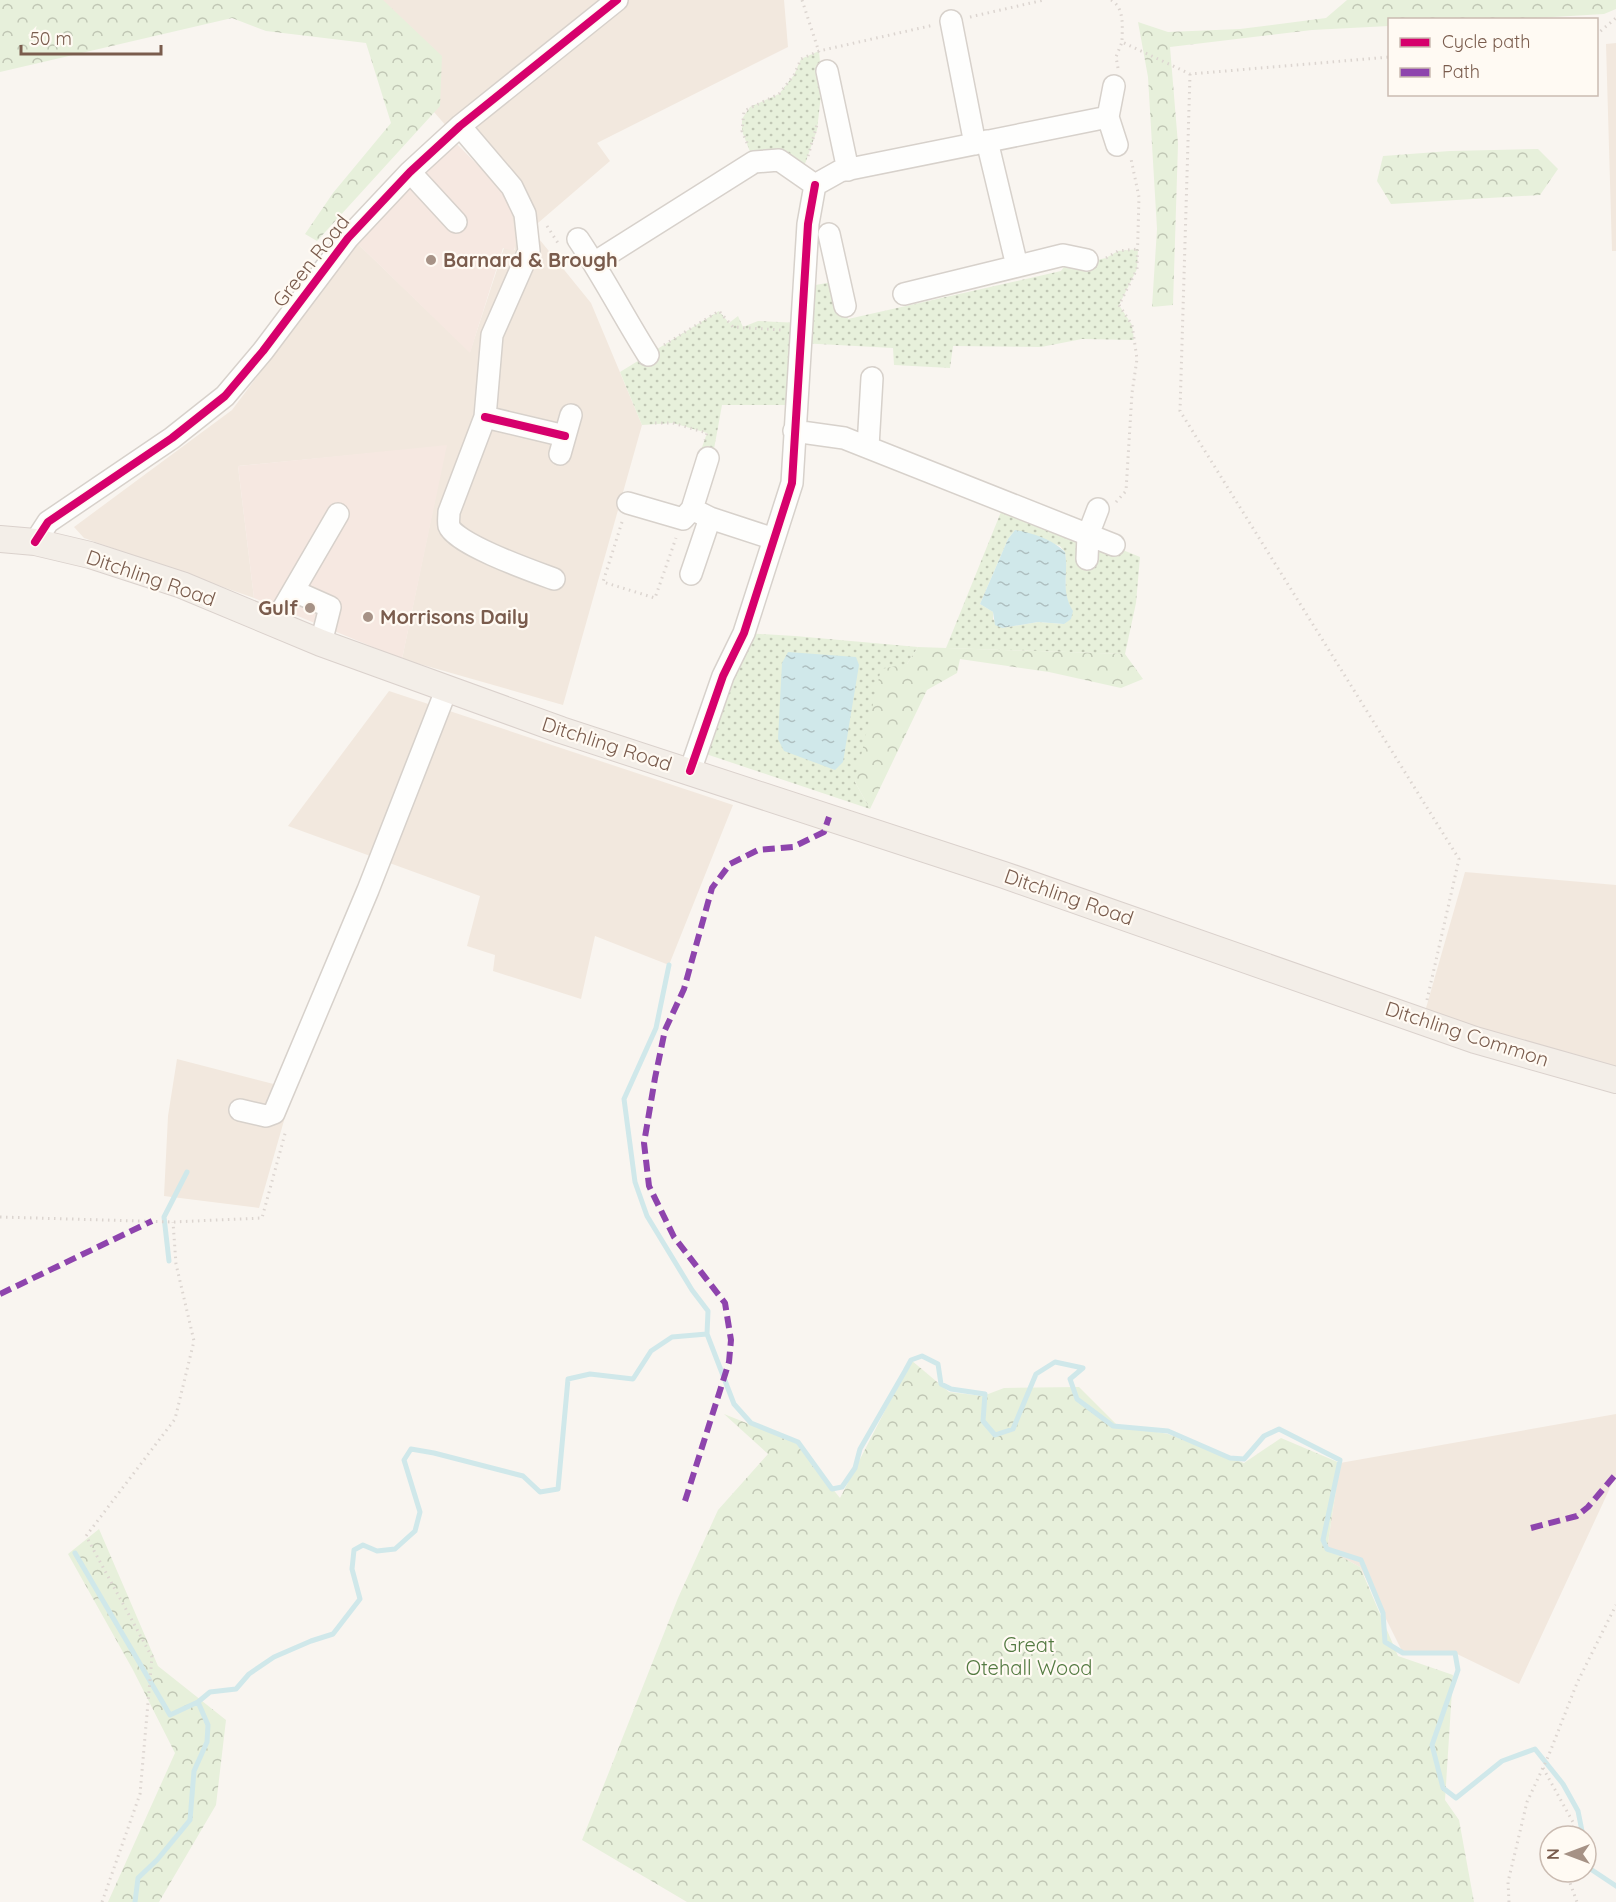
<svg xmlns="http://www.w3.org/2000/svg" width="1616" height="1902" font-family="Quicksand,sans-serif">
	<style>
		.residential { fill: #f2e8de }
		.commercial { fill: #f6e8e1 }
		.grass { fill: url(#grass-dots); fill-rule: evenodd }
		.forest { fill: url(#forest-crowns) }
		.water { fill: url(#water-ripples) }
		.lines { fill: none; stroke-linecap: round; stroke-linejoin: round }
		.stream { stroke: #d0e8ea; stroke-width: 5 }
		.minor-casing { stroke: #d7d1cb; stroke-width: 24 }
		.major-casing { stroke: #dad1cc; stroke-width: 28 }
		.path { stroke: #dcd5d0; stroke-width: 3; stroke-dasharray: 1.5 4.5; stroke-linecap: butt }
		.minor { stroke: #fefefd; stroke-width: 21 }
		.major { stroke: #f3eee8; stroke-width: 26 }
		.quiet { stroke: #8e44ad; stroke-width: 6; stroke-dasharray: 12 6; stroke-linecap: butt }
		.cycleway-casing { stroke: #fffaf3; stroke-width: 11 }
		.cycleway { stroke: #d6006c; stroke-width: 8 }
		.poi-dot { fill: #a69286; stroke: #fffaf3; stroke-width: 2 }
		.labels { text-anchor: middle; stroke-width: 4.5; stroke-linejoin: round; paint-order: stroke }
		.poi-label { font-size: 20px; font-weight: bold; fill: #7a5c4d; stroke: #fffaf3; text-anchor: start }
		.street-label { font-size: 20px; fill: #7a5c4d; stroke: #fffaf3 }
		.park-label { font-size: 20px; fill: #537a41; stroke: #fffaf3 }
	</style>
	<defs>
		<pattern id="grass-dots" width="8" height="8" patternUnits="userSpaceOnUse" patternTransform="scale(1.5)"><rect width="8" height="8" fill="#e7f0db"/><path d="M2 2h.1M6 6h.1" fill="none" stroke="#c0c6b4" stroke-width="1.8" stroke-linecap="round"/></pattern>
		<pattern id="forest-crowns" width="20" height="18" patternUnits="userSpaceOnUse" patternTransform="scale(1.5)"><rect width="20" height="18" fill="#e7f0db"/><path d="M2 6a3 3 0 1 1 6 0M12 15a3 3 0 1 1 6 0" fill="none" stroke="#c0c6b4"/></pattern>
		<pattern id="water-ripples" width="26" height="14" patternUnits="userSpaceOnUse" patternTransform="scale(1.5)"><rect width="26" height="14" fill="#d0e8ea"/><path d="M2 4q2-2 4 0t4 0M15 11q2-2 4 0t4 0" fill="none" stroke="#aebfc0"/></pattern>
	</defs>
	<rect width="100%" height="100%" fill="#f9f5f0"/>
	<path class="residential" d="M 335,0 L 784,0 L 788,47 L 597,143 L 610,161 L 531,229 L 591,303 L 642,425 L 563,705 L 402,659 L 446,446 L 238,466 L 254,598 L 84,538 L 74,527 L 232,410 L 357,243 L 470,352 L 504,248 L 515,250 L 509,197 Z
		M 1616,43 L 1616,251 L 1612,251 L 1606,44 Z
		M 389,691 L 733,805 L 669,965 L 595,936 L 581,999 L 493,971 L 495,955 L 467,946 L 480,896 L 288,826 Z
		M 1465,872 L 1616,885 L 1616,1080 L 1422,1022 Z
		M 177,1059 L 293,1089 L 259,1208 L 164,1196 L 168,1116 Z
		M 1616,1414 L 1616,1475 L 1519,1684 L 1455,1653 L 1403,1653 L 1360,1567 L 1327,1549 L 1340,1463 Z"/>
	<path class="commercial" d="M 455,142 L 509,197 L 516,241 L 514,251 L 503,248 L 470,353 L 357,243 Z
		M 447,445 L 402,659 L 254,598 L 238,466 Z"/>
	<path class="grass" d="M 819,51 L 822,86 L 817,130 L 801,175 L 754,162 L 742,131 L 742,119 L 750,107 L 779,94 L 794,75 L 801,59 Z
		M 1138,249 L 1137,269 L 1119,305 L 1132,325 L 1134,340 L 1082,339 L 1041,347 L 953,346 L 950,368 L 894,365 L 893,348 L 800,343 L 796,405 L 722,405 L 712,460 L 699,456 L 707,433 L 673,423 L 642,425 L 620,372 L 719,311 L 729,323 L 738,316 L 743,327 L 758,321 L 801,323 L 804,287 L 838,281 L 848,319 L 1061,271 L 1071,257 L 1097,260 L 1106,258 L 1118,251 Z
		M 1005,502 L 1140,557 L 1136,603 L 1125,654 L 946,648 ZM 1015,530 L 1060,546 L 1065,552 C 1069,574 1060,590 1072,611 L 1064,624 L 1038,622 L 1002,628 L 993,619 L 993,612 L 980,604 L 1008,539 Z
		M 744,633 L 795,636 L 918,647 L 907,664 L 855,782 L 870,809 L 697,751 Z"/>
	<path class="forest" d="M 0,0 L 383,0 L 442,56 L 440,106 L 317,241 L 305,234 L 333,193 L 391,123 L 366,43 L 266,31 L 232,18 L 0,72 Z
		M 1347,0 L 1616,0 L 1616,9 L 1604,14 L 1504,20 L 1390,20 L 1389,26 L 1312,30 L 1170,47 L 1178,144 L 1173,305 L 1152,307 L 1157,229 L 1148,77 L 1138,22 L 1168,32 L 1240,29 L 1326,18 Z
		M 1538,149 L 1558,169 L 1540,195 L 1391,204 L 1377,181 L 1383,156 L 1450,151 Z
		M 918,647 L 1125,654 L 1143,679 L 1121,688 L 1049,672 L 960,659 L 957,673 L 927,690 L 870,809 L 855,782 L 881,669 L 907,664 Z
		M 911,1360 L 949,1392 L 983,1396 L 1004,1388 L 1079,1387 L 1117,1425 L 1168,1434 L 1244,1463 L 1281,1438 L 1340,1463 L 1327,1549 L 1360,1567 L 1398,1656 L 1453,1675 L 1445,1800 L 1459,1820 L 1474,1902 L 687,1902 L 582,1840 L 678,1598 L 718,1510 L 768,1454 L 724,1414 L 796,1443 L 840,1498 Z
		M 99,1529 L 158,1666 L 226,1720 L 216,1805 L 159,1902 L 108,1902 L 175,1753 L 133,1670 L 68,1554 Z"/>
	<path class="water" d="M 1015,530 C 1031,532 1054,540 1065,552 C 1069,574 1060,590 1073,611 L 1071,619 L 1064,624 L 1038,622 L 1002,628 L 995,625 L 993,612 L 980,604 L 1008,539 Z
		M 788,652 L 856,657 L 859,665 L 843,762 L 835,770 L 784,751 L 778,739 L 782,663 Z"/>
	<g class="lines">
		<path class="stream" d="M 669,965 L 656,1028 L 624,1099 L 635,1182 L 647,1216 L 692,1290 L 708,1311 L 707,1334 L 734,1404 L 751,1423 L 798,1442 L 832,1489 L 842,1487 L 855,1468 L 860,1449 L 905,1371 L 911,1360 L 922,1356 L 938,1364 L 941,1384 L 951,1389 L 985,1394 L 983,1421 L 995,1435 L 1013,1429 L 1036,1374 L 1055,1362 L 1083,1368 L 1070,1379 L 1077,1399 L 1113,1426 L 1168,1431 L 1230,1458 L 1244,1459 L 1264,1436 L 1279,1429 L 1340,1460 L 1323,1540 L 1327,1549 L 1361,1560 L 1383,1613 L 1385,1642 L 1403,1653 L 1455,1653 L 1458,1670 L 1432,1745 L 1443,1788 L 1456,1798 L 1502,1761 L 1535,1749 L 1563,1784 L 1578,1811 L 1583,1836
			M 169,1261 L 164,1217 L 187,1172
			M 75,1553 L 170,1715 L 198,1702
			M 1586,1854 L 1589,1868 L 1616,1886
			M 135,1902 L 138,1878 L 157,1860 L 190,1820 L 194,1771 L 207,1742 L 208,1725 L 198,1702 L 210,1692 L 236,1689 L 249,1674 L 274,1657 L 311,1641 L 333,1634 L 360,1599 L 352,1569 L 354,1550 L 363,1545 L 377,1551 L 395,1549 L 415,1531 L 420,1512 L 404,1460 L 411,1449 L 434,1453 L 523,1476 L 540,1492 L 558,1489 L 568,1379 L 590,1374 L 633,1379 L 651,1351 L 672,1337 L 707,1334"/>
		<defs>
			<path id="minor" d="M 951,21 L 975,144
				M 827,71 L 848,170
				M 1114,86 L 1108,117 L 1117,145
				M 460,126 L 512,187 L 525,214 L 529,251 L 492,335 L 485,417 L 449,512 C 449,516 448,522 449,526 C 455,544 535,572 554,579
				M 987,141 L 1017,266
				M 410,172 L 456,222
				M 829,234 L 845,306
				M 578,239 C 603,276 624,317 648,355
				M 594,263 L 754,162 L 779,160 L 815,185 L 840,171 L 1108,117
				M 904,294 L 1063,255 L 1087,260
				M 485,417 L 565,436
				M 794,431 L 844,438 L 1114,545
				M 868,447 L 872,378
				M 560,454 L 571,415
				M 708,458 L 692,509 L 710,518 L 774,539
				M 628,503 L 683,519 L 692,509
				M 35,542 L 48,522 L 172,438 L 225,396 L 263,351 L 348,238 L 410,172 L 460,126 L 617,0
				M 1087,559 L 1088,535 L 1098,509
				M 691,574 L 710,518
				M 294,591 L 330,607 L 321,643
				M 274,624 L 338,514
				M 690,771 L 723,676 L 744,633 L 792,483 L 808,224 L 815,185
				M 240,1110 L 266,1116 L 274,1113 L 368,890 L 447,688"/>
			<path id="major" d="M 0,539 L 35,542 L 90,555 L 182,585 L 321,643 L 561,730 L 1004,875 L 1475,1040 L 1616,1080"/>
		</defs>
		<use href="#minor" class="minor-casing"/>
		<use href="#major" class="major-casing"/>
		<path class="path" d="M 802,0 L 819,52
			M 1111,0 C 1125,8 1122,27 1122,42 L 1190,74 L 1390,57
			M 970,17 L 1044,0
			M 1596,35 L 1616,18
			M 1118,68 L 1116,57 L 1122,42
			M 1190,74 L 1180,411 L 1459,859 L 1427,1000
			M 747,143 L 742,131 L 744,111 L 779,94 L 794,75 L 801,59 L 819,51 L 934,25
			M 808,156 L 817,125
			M 547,226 L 558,243
			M 1106,258 L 1118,251 L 1138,249
			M 664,345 L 719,311 L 733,327 L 781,330
			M 655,423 L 673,423 L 707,433 L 705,440
			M 1116,502 L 1126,491 L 1132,393 L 1137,359 L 1132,325 L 1119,305 L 1137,269 L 1139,197 L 1131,159
			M 622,522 L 603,582 L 655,598 L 676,538
			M 0,1217 L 173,1222 L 262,1218 L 286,1130
			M 1543,1768 L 1574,1824 L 1571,1836
			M 1566,1872 L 1577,1902
			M 102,1902 L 140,1794 L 152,1657 L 86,1536 L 175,1419 L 194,1341 L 176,1264 L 173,1222
			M 1509,1902 L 1508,1882 L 1527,1802 L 1548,1757 L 1577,1683 L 1616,1605"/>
		<use href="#minor" class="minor"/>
		<use href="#major" class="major"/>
		<path class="quiet" d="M 0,1294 L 152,1221
			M 685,1501 L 729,1362 L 731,1340 L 725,1303 L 674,1237 L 649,1186 L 644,1143 L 655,1078 L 665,1030 L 684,989 L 712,888 L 730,864 L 758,850 L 793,847 L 824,832 L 829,817
			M 1531,1528 L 1577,1516 L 1588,1507 L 1616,1474"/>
		<defs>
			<path id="cycleway" d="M 485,417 L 565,436
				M 35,542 L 48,522 L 172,438 L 225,396 L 263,351 L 348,238 L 410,172 L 460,126 L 617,0
				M 690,771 L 723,676 L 744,633 L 792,483 L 808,224 L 815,185"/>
		</defs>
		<use href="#cycleway" class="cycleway-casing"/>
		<use href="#cycleway" class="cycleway"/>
	</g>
	<g class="poi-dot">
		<circle cx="431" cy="260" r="6"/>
		<circle cx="310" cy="608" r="6"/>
		<circle cx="368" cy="617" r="6"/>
	</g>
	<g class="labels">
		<g class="poi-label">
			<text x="443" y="267">Barnard &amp; Brough</text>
			<text x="298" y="615" text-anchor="end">Gulf</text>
			<text x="380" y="624">Morrisons Daily</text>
		</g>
		<g class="street-label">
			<text transform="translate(311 261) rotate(-52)" y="7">Green Road</text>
			<text transform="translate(151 578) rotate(19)" y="7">Ditchling Road</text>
			<text transform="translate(607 744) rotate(18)" y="7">Ditchling Road</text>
			<text transform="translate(1069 897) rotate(19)" y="7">Ditchling Road</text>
			<text transform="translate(1467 1034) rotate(18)" y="7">Ditchling Common</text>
		</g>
		<g class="park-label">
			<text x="1029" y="1652">Great<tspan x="1029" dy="23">Otehall Wood</tspan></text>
		</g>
	</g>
	<rect x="1388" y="18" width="210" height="78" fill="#fffaf3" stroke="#cabbb1" stroke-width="1.5"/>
	<rect x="1400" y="38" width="30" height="9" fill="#d6006c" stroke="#cabbb1" stroke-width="1.5"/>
	<text x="1442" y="48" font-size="18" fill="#7a5c4d">Cycle path</text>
	<rect x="1400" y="68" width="30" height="9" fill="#8e44ad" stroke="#cabbb1" stroke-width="1.5"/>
	<text x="1442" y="78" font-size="18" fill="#7a5c4d">Path</text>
	<g transform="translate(1568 1854) rotate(270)"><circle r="28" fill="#fffaf3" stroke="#cabbb1" stroke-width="1.5"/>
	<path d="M0-4.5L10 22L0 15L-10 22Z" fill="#a69286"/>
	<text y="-9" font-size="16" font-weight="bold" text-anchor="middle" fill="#7a5c4d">N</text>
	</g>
	<path d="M21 45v9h140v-9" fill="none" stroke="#7a5c4d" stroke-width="3"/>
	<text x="30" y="45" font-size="18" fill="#7a5c4d" stroke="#fffaf3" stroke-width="4.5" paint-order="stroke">50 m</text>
</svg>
